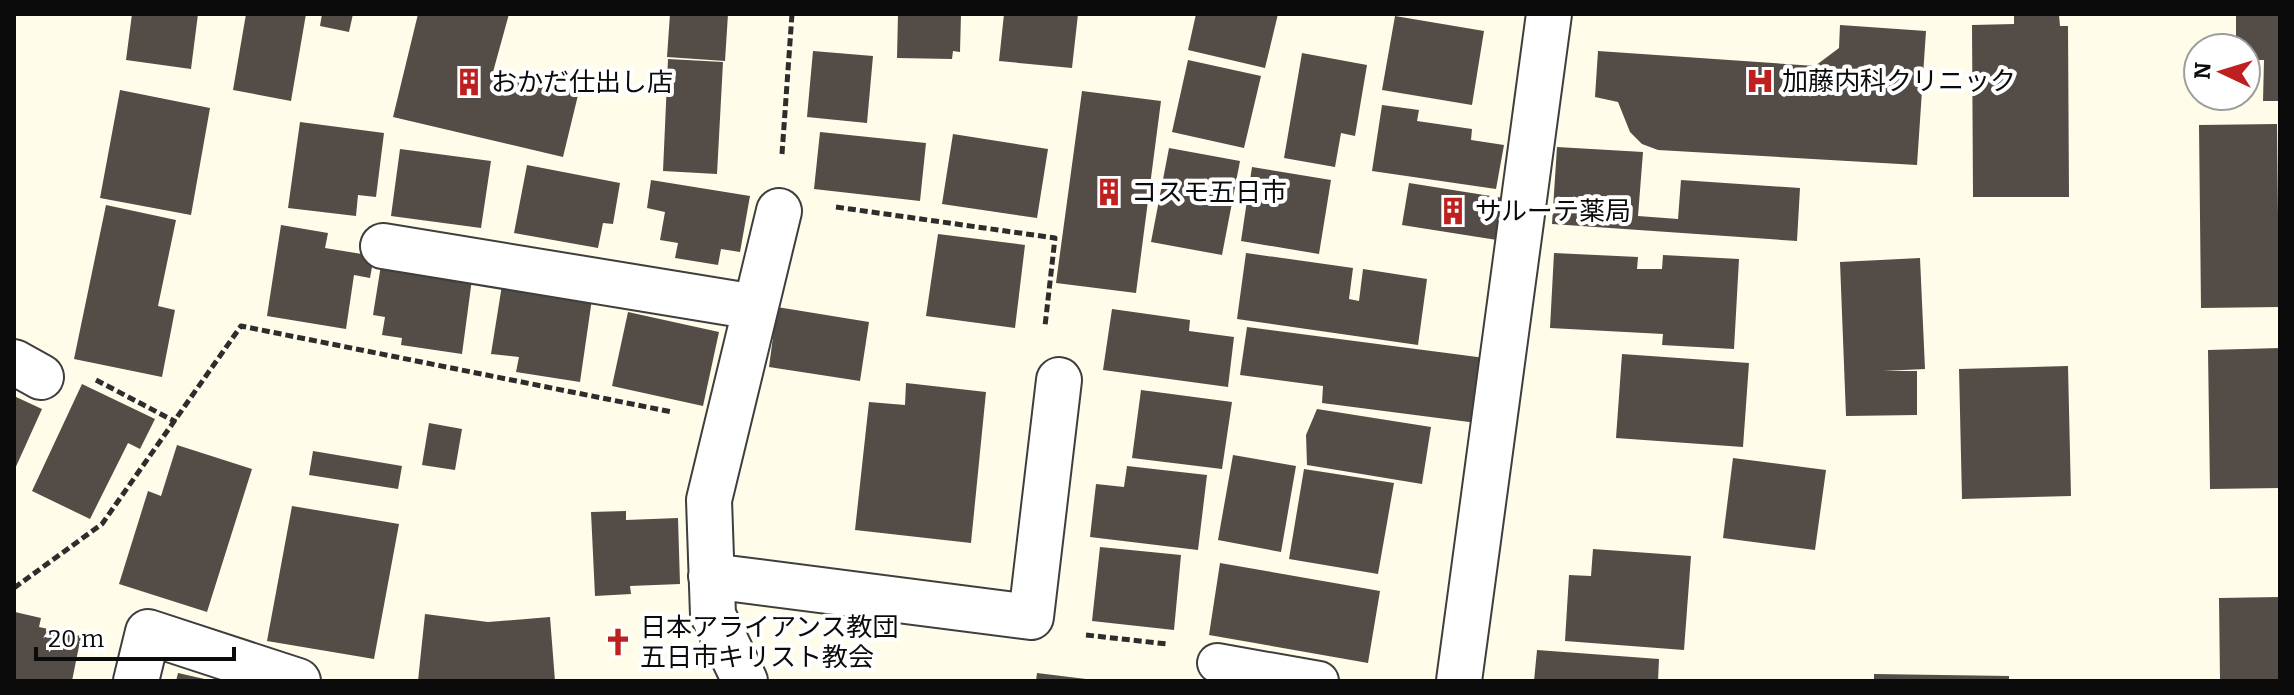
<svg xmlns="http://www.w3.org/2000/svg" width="2294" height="695" font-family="Bitter,'Noto Sans JP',serif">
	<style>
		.building { fill: #544c47 }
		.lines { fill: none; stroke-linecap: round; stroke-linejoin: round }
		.service-casing { stroke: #3e3e3e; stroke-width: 42 }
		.minor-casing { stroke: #3e3e3e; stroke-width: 48 }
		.path { stroke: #2d2d2d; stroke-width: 5; stroke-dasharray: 8 4; stroke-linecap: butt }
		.service { stroke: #fff; stroke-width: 38 }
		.minor { stroke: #fff; stroke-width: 44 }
		.labels { text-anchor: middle; stroke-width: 8; stroke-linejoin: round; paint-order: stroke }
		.poi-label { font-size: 26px; fill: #0b0b0b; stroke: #fff; text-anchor: start }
	</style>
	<rect width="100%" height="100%" fill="#fffce9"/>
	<path class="building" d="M 132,14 L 198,14 L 191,69 L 126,60 Z
		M 246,14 L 306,14 L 291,101 L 233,90 Z
		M 322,14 L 353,14 L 349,32 L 320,26 Z
		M 418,14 L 509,14 L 493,72 L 579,91 L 563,157 L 393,117 Z
		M 670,14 L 728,14 L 725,61 L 667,57 Z
		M 898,14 L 961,14 L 960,52 L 953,51 L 952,59 L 897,58 Z
		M 1004,14 L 1078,14 L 1072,68 L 999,61 Z
		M 1196,14 L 1278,14 L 1265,68 L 1188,50 Z
		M 2236,14 L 2280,14 L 2280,101 L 2263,101 L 2264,60 L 2246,60 L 2246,48 L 2236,48 Z
		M 2059,15 L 2060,26 L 2068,26 L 2069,197 L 1973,197 L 1972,25 L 2014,24 L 2014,16 Z
		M 1395,16 L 1484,31 L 1472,105 L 1382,90 Z
		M 1840,25 L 1926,31 L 1917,165 L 1658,150 L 1642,144 L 1630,132 L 1618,102 L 1595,97 L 1598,51 L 1815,66 L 1839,48 Z
		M 813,51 L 873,56 L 867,123 L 807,117 Z
		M 1302,53 L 1367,65 L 1355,136 L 1341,133 L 1335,167 L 1284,158 Z
		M 668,59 L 723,62 L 717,174 L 663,171 Z
		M 1188,60 L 1261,76 L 1244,148 L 1172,132 Z
		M 120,90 L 210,108 L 191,215 L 100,198 Z
		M 1082,91 L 1161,101 L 1136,293 L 1056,283 Z
		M 1382,105 L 1419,110 L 1417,121 L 1472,129 L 1471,140 L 1504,145 L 1496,189 L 1372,171 Z
		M 300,122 L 384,133 L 376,197 L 358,195 L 356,216 L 288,208 Z
		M 2277,124 L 2279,307 L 2201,308 L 2199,125 Z
		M 820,132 L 926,143 L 920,201 L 814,189 Z
		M 953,134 L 1048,149 L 1037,218 L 942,204 Z
		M 1557,147 L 1643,152 L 1638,216 L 1678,219 L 1681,180 L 1800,188 L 1797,241 L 1552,224 Z
		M 1169,148 L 1240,161 L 1222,255 L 1151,242 Z
		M 400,149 L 491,161 L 481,228 L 391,216 Z
		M 527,165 L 620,183 L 613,224 L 603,223 L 598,248 L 514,233 Z
		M 1252,167 L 1331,180 L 1319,254 L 1241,241 Z
		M 651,180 L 750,196 L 740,252 L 721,249 L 718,265 L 675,258 L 678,243 L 660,240 L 665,212 L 647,208 Z
		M 1409,183 L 1503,198 L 1497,240 L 1402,225 Z
		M 106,205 L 176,220 L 158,306 L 175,310 L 162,377 L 74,359 Z
		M 281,225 L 328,233 L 325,248 L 374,256 L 370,278 L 354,275 L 346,329 L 267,316 Z
		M 938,234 L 1025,245 L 1015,328 L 926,316 Z
		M 1246,253 L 1353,268 L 1349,299 L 1359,301 L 1363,269 L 1427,279 L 1418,345 L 1237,319 Z
		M 1554,253 L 1638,257 L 1637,269 L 1662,269 L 1663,255 L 1739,259 L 1734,349 L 1662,345 L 1663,334 L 1550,328 Z
		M 1920,258 L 1925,369 L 1883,371 L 1917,371 L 1917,415 L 1846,416 L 1840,262 Z
		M 381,265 L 472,279 L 462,354 L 401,345 L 402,338 L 382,335 L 385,317 L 373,315 Z
		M 502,285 L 592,299 L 580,382 L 516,372 L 519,357 L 491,354 Z
		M 777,307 L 869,322 L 860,381 L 769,367 Z
		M 1112,309 L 1190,320 L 1189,331 L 1234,337 L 1228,387 L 1103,370 Z
		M 628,312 L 719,332 L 703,406 L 612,386 Z
		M 1247,327 L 1485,358 L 1477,423 L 1322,403 L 1323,386 L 1240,375 Z
		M 2280,348 L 2280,488 L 2210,489 L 2208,350 Z
		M 1622,354 L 1749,363 L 1743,447 L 1616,438 Z
		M 2068,366 L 2071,496 L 1962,499 L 1959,369 Z
		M 906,383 L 986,392 L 971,543 L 855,530 L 869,402 L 905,405 Z
		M 82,384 L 155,419 L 140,449 L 128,443 L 90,519 L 32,491 Z
		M 1141,390 L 1232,402 L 1222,469 L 1132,458 Z
		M 14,396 L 42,409 L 14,471 Z
		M 1317,409 L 1431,427 L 1422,484 L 1307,465 L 1306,435 Z
		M 429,423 L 462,429 L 455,470 L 422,465 Z
		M 177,445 L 252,469 L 207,612 L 119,584 L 148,491 L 161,496 Z
		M 313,451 L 402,466 L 398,489 L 309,475 Z
		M 1233,455 L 1296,466 L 1281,552 L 1218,540 Z
		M 1733,458 L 1826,470 L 1815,550 L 1723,538 Z
		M 1127,466 L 1207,475 L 1198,550 L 1090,537 L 1096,484 L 1124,487 Z
		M 1304,469 L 1394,483 L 1378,574 L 1289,559 Z
		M 292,506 L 399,524 L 374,659 L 267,641 Z
		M 626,511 L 626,520 L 678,518 L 680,584 L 630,586 L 631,594 L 595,596 L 591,512 Z
		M 1100,547 L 1181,555 L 1174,630 L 1092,621 Z
		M 1593,549 L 1691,556 L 1684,650 L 1565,641 L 1569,575 L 1591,576 Z
		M 1220,563 L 1380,591 L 1368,663 L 1209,635 Z
		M 2280,597 L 2280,681 L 2220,681 L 2219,598 Z
		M 15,612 L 41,618 L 39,627 L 81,636 L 72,681 L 14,681 Z
		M 425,614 L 488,622 L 550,617 L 555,681 L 418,681 Z
		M 1537,650 L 1659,659 L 1658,681 L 1534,681 Z
		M 178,673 L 209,680 L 209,681 L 176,681 Z
		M 1037,673 L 1086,679 L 1086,681 L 1036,681 Z
		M 1874,674 L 2009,676 L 2009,681 L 1874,681 Z"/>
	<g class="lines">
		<defs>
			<path id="service" d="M 1217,663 L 1319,681"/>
			<path id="minor" d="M 383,246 L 755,307
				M 14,362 L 41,377
				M 711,576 L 1031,617 L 1059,380
				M 136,681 L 148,632 L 298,681
				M 745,681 L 713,615 L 709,500 L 779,211
				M 1459,681 L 1549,14"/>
		</defs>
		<use href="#service" class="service-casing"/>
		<use href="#minor" class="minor-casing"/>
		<path class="path" d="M 782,154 L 792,14
			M 836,207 L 1055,238 L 1045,326
			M 96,380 L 176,422
			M 14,588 L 102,524 L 241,326 L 672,412
			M 1086,635 L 1167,644"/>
		<use href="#service" class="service"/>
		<use href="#minor" class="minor"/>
	</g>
	<defs>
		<symbol id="hospital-bare" viewBox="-9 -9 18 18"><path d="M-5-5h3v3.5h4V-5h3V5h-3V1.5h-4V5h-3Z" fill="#be2020" stroke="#fff" stroke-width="2.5" paint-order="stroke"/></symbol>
		<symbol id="building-bare" viewBox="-9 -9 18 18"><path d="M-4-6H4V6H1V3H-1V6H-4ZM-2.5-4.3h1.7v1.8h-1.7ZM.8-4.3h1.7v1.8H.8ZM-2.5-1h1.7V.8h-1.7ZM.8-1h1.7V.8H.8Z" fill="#be2020" stroke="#fff" stroke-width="2.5" paint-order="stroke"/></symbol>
		<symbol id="church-bare" viewBox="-9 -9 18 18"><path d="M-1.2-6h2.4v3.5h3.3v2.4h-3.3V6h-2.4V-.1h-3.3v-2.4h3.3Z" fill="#be2020" stroke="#fff" stroke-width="2.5" paint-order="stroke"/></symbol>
	</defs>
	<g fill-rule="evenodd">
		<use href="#hospital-bare" x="1740" y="61" width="40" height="40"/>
		<use href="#building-bare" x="449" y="62" width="40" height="40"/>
		<use href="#building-bare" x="1089" y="172" width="40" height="40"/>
		<use href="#building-bare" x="1433" y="191" width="40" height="40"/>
		<use href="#church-bare" x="598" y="622" width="40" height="40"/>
	</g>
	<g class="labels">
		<g class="poi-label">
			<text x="1782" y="90">加藤内科クリニック</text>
			<text x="491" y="91">おかだ仕出し店</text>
			<text x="1131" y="201">コスモ五日市</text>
			<text x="1475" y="220">サルーテ薬局</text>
			<text x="640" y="636">日本アライアンス教団<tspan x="640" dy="30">五日市キリスト教会</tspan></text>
		</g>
	</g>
	<rect width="2294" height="695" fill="none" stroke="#0b0b0b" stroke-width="32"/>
	<g transform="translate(2222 72) rotate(274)"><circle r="38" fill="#ffffff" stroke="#9d9d9d" stroke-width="2"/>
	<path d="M0-6L14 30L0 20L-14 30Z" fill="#be2020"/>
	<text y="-12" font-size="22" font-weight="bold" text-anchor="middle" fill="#0b0b0b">N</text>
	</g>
	<path d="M36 647v12h198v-12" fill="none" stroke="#0b0b0b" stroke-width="4"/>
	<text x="48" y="647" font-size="24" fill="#0b0b0b" stroke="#ffffff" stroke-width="6" paint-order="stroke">20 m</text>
</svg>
